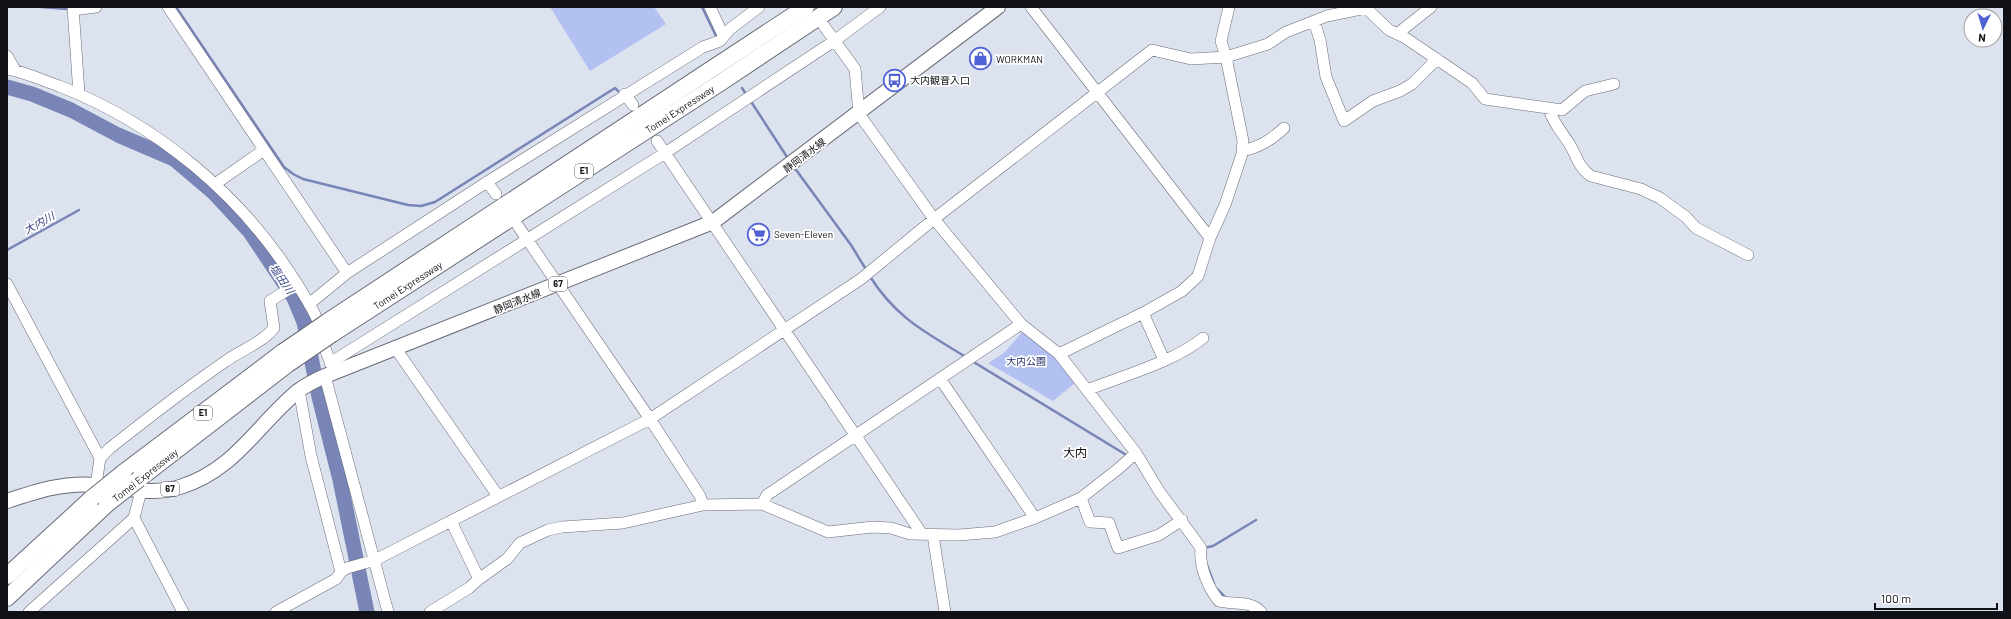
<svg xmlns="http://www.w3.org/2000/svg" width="2011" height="619" font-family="Barlow,'Noto Sans JP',sans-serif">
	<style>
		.green { fill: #b3c1f2 }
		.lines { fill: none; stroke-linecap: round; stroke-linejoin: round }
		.stream { stroke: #7885b6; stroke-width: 2.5 }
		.river { stroke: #7885b6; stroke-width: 15 }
		.minor-casing { stroke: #696c79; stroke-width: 12 }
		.major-casing { stroke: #696c79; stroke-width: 16 }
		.highway-casing { stroke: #696c79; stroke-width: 18 }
		.minor { stroke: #fff; stroke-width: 11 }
		.major { stroke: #fff; stroke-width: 14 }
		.highway { stroke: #fff; stroke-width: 16 }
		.highway-bridge-casing { stroke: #696c79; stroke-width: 18; stroke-linecap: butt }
		.highway-bridge { stroke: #fff; stroke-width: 16 }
		.labels { text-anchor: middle; stroke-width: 3.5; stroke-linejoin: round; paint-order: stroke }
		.shield { fill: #fff; stroke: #58585c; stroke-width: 1 }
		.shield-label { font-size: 9px; font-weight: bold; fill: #101116 }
		.poi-label { font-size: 10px; fill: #101116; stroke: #fff; text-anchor: start }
		.street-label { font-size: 10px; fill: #101116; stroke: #fff }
		.park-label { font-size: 10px; fill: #242d6a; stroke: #fff }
		.water-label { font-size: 11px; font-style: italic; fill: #3d4a8a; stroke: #fff }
		.quarter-label { font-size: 12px; fill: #101116; stroke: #fff }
	</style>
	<rect width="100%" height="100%" fill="#dde2ef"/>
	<path class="green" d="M 550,7 L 654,7 L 666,24 L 590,71 Z
		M 1023,331 L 1056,357 L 1075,383 L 1053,401 L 988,363 L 1004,353 Z"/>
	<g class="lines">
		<path class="stream" d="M 41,7 L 66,9
			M 176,7 L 284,167 L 293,174 L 303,179 L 408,205 L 421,206 L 435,202 L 615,88 L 618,91
			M 702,7 L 717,38
			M 742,88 L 747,96
			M 750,100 L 789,160
			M 794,167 L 851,245 L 867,271
			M 7,250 L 79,210
			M 869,275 C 896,318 925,332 966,357
			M 972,361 L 1128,456
			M 1204,548 L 1213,546 L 1256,520
			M 1207,565 L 1214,584
			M 1217,589 L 1226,598"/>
		<path class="river" d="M 7,87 L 32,94 L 71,110 L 118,135 L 174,159 L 213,192 L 250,232 L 294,298 L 304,322 L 319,397 L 340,480 L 367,612"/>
		<defs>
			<path id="minor" d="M 73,7 L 79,94
				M 168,7 L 347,273
				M 710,7 L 723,35
				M 1031,7 L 1210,238
				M 1366,8 L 1389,30 L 1404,37 L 1472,83 L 1485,99 L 1562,110 L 1585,91 L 1614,84
				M 73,10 L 96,7
				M 1314,21 L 1320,40 L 1326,77 L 1344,121 L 1373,101 L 1400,91 L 1412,84 L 1437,59
				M 824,26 L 855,69 L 859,114 L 934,219 L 1021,324 L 1059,354 L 1136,453 L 1159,491 L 1201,548 C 1199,566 1208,588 1219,601 C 1233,605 1251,600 1261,612
				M 1397,34 L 1431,7
				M 7,56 L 15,70
				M 7,69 C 25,72 42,80 59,86 C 157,124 242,195 297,284 C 305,297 314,310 319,324 C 323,338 325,355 333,367
				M 625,94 L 633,105
				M 1549,109 C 1555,127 1561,130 1570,145 C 1577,157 1579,168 1591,176 L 1641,189 L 1660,198 L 1686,217 L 1696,228 L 1748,255
				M 657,141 L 922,534
				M 1242,151 C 1260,147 1271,140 1284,128
				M 487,182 L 496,194
				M 215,184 L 264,150
				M 518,226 L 650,419 L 700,496 L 703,505 L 762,504 L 828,532 L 873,527 L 891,528 L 910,534 L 959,535 L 995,532 L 1035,518 L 1081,498 L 1118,469 L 1136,453
				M 7,284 L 100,458
				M 309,304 L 347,273 L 487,182 L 703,47 L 720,41 L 730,29 L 759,7
				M 1143,313 L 1164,360
				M 396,349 L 498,496
				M 1059,354 L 1143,313 L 1182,291 L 1198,276 L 1210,238 L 1225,205 L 1242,154 L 1243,141 L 1226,57 L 1221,41 L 1229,7
				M 330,363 L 665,153 L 834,41 L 880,7
				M 325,376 L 388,612
				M 941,380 L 1035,518
				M 1087,390 C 1122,376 1174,362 1203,338
				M 96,485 L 100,458 L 110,448 C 148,418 186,388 226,361 C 241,350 262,343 274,328 L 270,301 L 297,284
				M 1081,498 L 1090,522 L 1109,523 L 1118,548 L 1159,535 L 1182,520
				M 762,504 L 767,495 L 1021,324
				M 134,518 L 183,612
				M 933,535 L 945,612
				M 341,572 L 347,568 L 375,560 L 650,419 L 861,279 L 934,219 L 1152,50 L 1191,59 L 1226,57 L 1268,44 L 1286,32 L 1327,16 L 1366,8
				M 479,579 L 507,559 L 520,543 L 548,530 L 562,527 L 623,523 L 703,505
				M 29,612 L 134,518 L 141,491
				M 276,612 L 336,579 L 341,572 L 311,456 L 299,390
				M 430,612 L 469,588 L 479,579 L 451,521"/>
			<path id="major" d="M 7,501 C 37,491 64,482 96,485 C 124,487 152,496 180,487 C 235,470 257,425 298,391 C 306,385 316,380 325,376 L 713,222 L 998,7"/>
			<g id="highway">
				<path d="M 327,322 L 806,7"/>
				<path id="s1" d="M 332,334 L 723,81 L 834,7"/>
				<path d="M 123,473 L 283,352"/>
				<path d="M 139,479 L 288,364"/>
				<path d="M 7,576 L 92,498"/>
				<path d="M 7,598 L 107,504"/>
			</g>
		</defs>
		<use href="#minor" class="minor-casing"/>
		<use href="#major" class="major-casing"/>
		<use href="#highway" class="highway-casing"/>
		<use href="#minor" class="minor"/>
		<use href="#major" class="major"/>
		<use href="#highway" class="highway"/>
		<defs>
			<path id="highway-bridge" d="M 283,352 L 327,322
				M 288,364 L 332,334
				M 92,498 L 123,473
				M 107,504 L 139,479"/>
		</defs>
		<use href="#highway-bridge" class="highway-bridge-casing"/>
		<use href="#highway-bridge" class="highway-bridge"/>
	</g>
	<defs>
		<symbol id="shop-ring" viewBox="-11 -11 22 22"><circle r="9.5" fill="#fff" stroke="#5061d6" stroke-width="1.5"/><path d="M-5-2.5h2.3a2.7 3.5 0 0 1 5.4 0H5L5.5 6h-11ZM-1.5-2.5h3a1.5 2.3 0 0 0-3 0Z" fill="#5061d6"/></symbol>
		<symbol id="bus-ring" viewBox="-11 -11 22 22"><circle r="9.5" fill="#fff" stroke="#5061d6" stroke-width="1.5"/><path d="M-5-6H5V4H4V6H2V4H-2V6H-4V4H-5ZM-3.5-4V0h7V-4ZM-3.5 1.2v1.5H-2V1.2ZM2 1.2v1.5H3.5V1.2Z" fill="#5061d6"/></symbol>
		<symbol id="supermarket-ring" viewBox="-11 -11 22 22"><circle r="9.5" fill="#fff" stroke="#5061d6" stroke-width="1.5"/><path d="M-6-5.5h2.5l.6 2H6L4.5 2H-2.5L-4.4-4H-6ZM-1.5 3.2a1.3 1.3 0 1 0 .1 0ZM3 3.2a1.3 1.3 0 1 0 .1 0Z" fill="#5061d6"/></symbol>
	</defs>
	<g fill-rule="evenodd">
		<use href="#shop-ring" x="968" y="46" width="25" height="25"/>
		<use href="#bus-ring" x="882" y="68" width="25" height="25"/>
		<use href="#supermarket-ring" x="746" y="222" width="25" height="25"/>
	</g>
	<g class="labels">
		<g class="shield">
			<rect x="575" y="164" width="18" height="14" rx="3"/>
			<rect x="549" y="277" width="18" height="14" rx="3"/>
			<rect x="194" y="406" width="18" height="14" rx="3"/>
			<rect x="161" y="482" width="18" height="14" rx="3"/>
		</g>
		<g class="shield-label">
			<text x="584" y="174">E1</text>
			<text x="558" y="287">67</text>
			<text x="203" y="416">E1</text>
			<text x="170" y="492">67</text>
		</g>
		<g class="poi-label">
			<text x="996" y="63">WORKMAN</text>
			<text x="910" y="84">大内観音入口</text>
			<text x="774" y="238">Seven-Eleven</text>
		</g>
		<g class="street-label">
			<text dy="4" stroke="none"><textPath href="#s1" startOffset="414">Tomei Expressway</textPath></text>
			<text transform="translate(804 155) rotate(-37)" y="4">静岡清水線</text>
			<text dy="4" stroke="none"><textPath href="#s1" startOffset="90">Tomei Expressway</textPath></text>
			<text transform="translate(517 301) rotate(-22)" y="4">静岡清水線</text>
			<text transform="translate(145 475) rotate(-38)" y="4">Tomei Expressway</text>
		</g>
		<g class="park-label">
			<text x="1026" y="365">大内公園</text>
		</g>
		<g class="water-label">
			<text transform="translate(39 223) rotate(-29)" y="4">大内川</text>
			<text transform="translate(282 279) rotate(56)" y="4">塩田川</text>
		</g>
		<g class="quarter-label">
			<text x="1075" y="457">大内</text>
		</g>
	</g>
	<rect width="2011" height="619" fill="none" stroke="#101116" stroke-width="16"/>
	<g transform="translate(1983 28) rotate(185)"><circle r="19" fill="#ffffff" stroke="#9fa0a2"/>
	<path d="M0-3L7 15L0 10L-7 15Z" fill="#5061d6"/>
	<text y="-6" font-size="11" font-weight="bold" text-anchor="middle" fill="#101116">N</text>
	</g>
	<path d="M1875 603v6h122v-6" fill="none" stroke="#101116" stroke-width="2"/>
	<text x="1881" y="603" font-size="12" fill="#101116" stroke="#ffffff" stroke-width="3" paint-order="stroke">100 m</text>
</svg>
